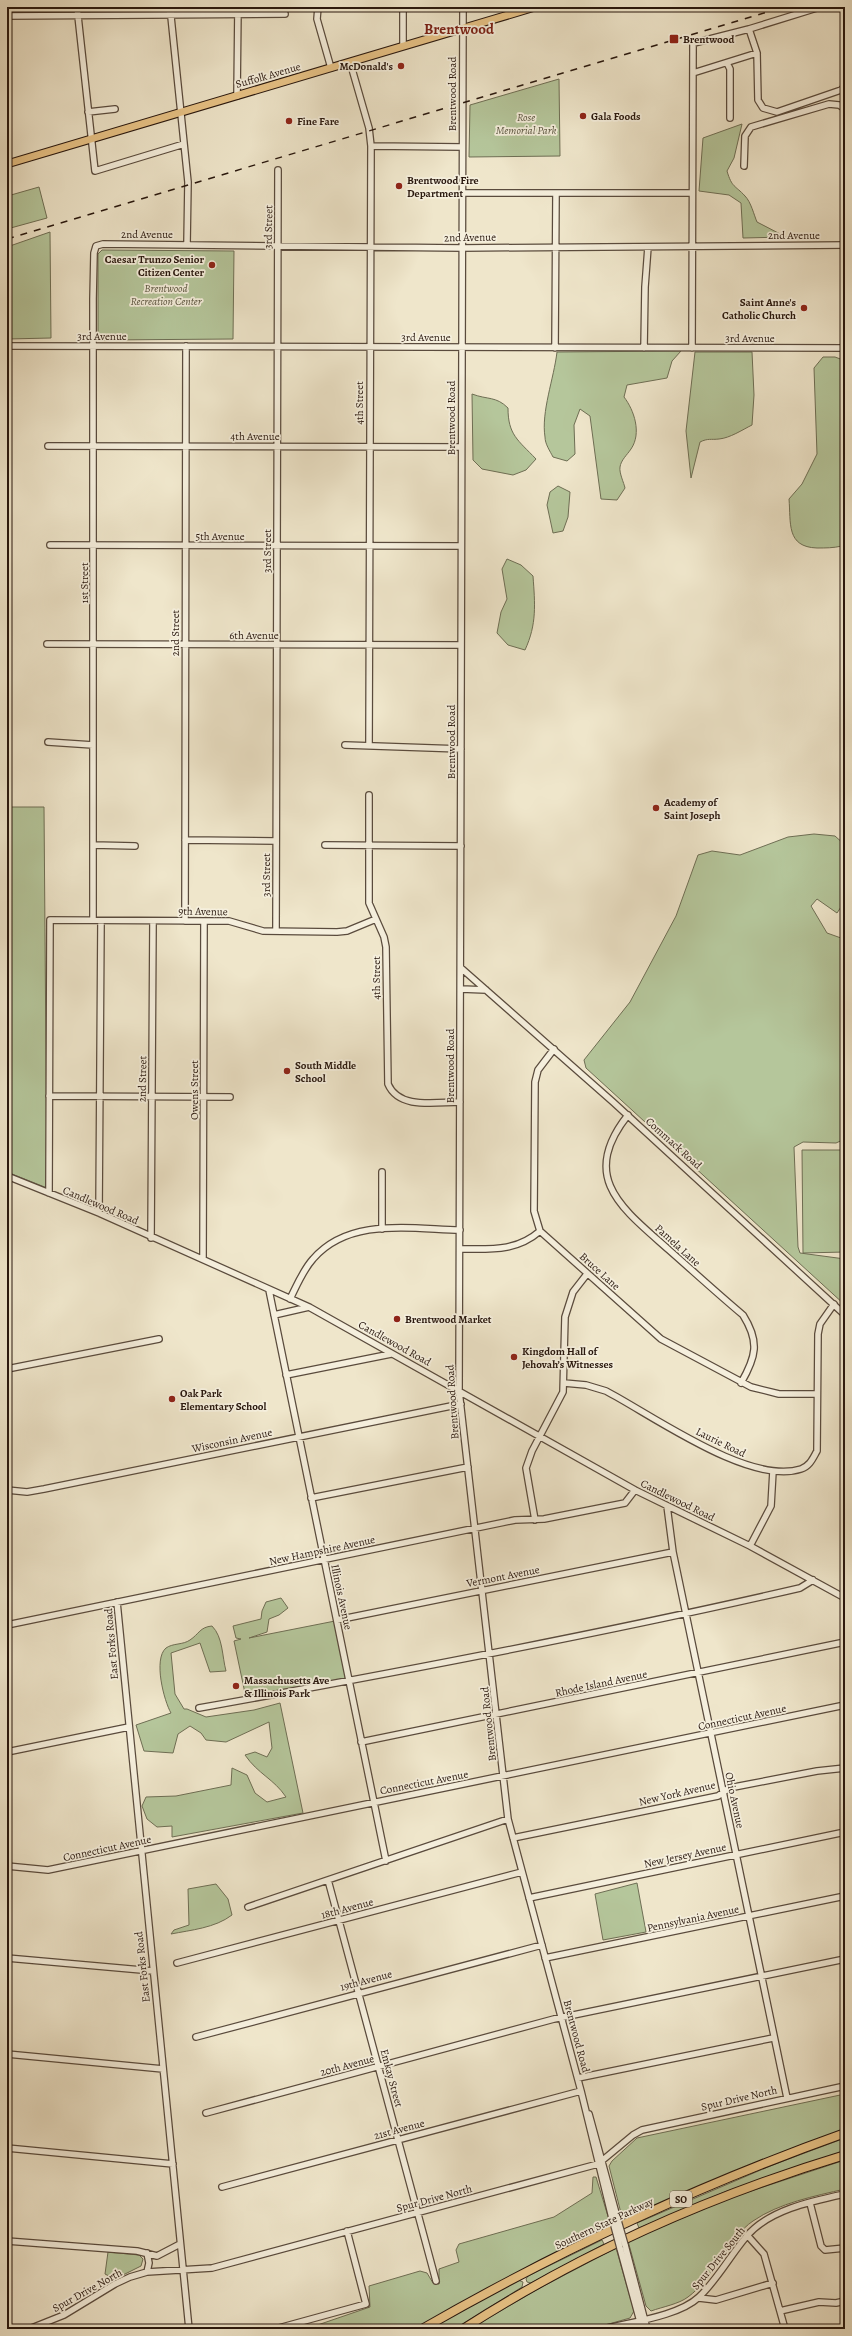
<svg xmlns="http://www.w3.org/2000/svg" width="852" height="2336" font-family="Alegreya,serif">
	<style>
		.green { fill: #b5c69b; stroke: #6e6e54 }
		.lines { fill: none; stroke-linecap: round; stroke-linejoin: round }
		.minor-casing { stroke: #5a4b3d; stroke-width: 8 }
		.major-casing { stroke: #28170e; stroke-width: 9 }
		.highway-casing { stroke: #28170e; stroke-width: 10 }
		.minor { stroke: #f5efdd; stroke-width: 5.5 }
		.major { stroke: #e8c386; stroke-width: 7 }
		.highway { stroke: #e8c386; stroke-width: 8 }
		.rail { stroke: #28170e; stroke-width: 1.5; stroke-dasharray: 7 7; stroke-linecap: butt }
		.minor-bridge-casing { stroke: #5a4b3d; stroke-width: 8; stroke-linecap: butt }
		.minor-bridge { stroke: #f5efdd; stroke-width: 5.5 }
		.poi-dot { fill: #8f2418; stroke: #f5efdd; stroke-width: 1.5 }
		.labels { text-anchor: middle; stroke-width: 3.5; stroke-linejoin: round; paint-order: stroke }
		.shield { fill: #f5efdd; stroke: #66584c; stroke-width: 1 }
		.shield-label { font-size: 10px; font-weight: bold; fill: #28170e }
		.poi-label { font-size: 11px; font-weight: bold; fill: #28170e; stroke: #f5efdd; text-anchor: start }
		.street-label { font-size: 11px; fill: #28170e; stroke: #f5efdd }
		.park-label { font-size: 11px; font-style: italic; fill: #59543f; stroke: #f5efdd }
		.district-label { font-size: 15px; font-weight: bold; fill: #7a1f14; stroke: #f5efdd }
	</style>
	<rect width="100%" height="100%" fill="#efe6cb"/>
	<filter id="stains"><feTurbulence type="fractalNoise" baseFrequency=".005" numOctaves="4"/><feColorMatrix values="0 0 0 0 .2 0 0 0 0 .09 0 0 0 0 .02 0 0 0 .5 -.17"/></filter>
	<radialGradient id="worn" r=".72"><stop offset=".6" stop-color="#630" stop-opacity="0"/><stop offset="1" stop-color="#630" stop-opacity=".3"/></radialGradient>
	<path class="green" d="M 559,79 L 560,156 L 469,157 L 470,105 Z
		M 742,124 L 734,158 L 727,171 C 732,188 735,185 745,196 C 751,202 754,215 757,222 L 786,237 L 743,238 L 741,203 L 729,195 L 699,191 L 703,138 Z
		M 7,183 L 11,195 L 39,187 L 47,218 L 7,229 Z
		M 50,232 L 51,338 L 7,339 L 7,247 Z
		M 102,250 L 234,251 L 233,339 L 104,340 L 98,336 L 98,254 Z
		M 681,351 L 672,361 L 667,378 L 627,385 L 624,397 C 634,410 642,433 631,449 C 627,455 621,460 620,467 C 619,473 624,483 625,488 L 617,500 L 601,499 L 590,416 L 580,409 L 574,425 L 575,454 L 567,461 L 553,457 C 550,451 545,444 545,437 C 541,412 554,378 557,352 Z
		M 695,352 L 752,352 L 754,395 L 752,425 C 742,430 730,438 719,439 C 711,440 708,438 700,442 L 691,478 L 686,431 Z
		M 823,357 L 835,357 L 843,360 L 845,368 L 845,541 L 842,546 C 833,548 826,548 817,548 C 786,547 791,523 789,499 L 802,484 L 817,454 L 814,368 Z
		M 472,394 C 488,400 496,396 508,408 C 508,435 518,440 536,459 L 526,470 L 513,475 L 482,469 L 473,460 Z
		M 558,486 L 570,492 L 568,517 L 563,531 L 553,533 L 547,505 L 550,492 Z
		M 507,559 L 521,565 L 533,576 C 535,604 537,624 525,650 L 508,645 L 497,633 L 501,612 L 507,599 L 502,569 Z
		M 7,807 L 44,807 L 47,1188 L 7,1172 Z
		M 814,834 L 835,836 L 845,845 L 845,901 L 837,913 L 817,899 L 811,906 L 827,933 L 841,938 L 845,937 L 845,1139 L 836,1143 L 803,1142 L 794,1147 L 798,1247 L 800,1253 L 845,1259 L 845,1305 L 586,1068 L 584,1060 L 630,1002 L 676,916 L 698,855 L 712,851 L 740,855 L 788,837 Z
		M 802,1150 L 845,1150 L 845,1252 L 803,1253 Z
		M 281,1598 L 288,1608 L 279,1615 L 269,1619 L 267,1632 L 249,1638 L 335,1621 L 346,1675 L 344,1681 L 246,1698 L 234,1641 L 241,1639 L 236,1638 L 233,1626 L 261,1619 L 262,1611 L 266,1602 Z
		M 212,1626 C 223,1637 222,1656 226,1671 L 210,1672 L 200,1643 L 171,1653 L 175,1694 L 184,1709 L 187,1709 L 206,1717 L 254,1710 L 280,1703 L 303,1813 L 172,1837 L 172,1826 L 157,1827 L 147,1819 L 142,1806 L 146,1797 L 176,1796 L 231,1785 L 232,1768 L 247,1775 L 255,1793 L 267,1802 L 286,1797 C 274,1779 258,1774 245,1755 L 255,1752 L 267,1757 L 272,1748 L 269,1722 L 226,1742 L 206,1740 L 201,1733 L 190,1726 L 178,1734 L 173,1753 L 144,1751 L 136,1725 L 171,1713 C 164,1701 153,1659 166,1648 C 173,1643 183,1645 190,1640 C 199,1634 200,1627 212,1626 Z
		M 637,1883 L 646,1932 L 603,1940 L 595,1894 Z
		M 216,1884 L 228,1899 L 232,1915 C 215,1928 191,1930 171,1934 L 174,1930 L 189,1925 L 188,1889 Z
		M 845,2094 L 845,2129 L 765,2159 L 635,2215 L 635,2213 L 623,2221 L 609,2166 L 612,2161 L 637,2138 Z
		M 845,2138 L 845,2151 L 727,2191 L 639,2228 L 637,2223 L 770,2166 Z
		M 845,2160 L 845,2189 C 815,2196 779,2203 753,2221 C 729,2237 714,2278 688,2297 C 679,2304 662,2307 651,2311 L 646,2306 L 628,2241 L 730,2198 Z
		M 593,2177 L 596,2177 L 611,2226 L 480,2292 L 415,2329 L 306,2329 L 370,2307 L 369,2286 L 420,2271 L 427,2273 L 433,2283 L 439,2284 L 439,2269 L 459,2262 L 456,2250 L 459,2244 L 554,2217 L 592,2193 Z
		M 602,2240 L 604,2244 L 531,2283 L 527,2282 L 526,2279 L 528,2276 Z
		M 616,2248 L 634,2311 L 630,2318 L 591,2329 L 470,2329 L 536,2290 Z
		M 108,2252 L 139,2255 L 143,2259 L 141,2266 L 115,2279 L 105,2274 Z
		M 518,2280 L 523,2282 L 522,2287 L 455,2329 L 430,2329 Z"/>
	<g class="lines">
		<defs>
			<path id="minor" d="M 77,7 L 95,171 L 184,144
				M 170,7 L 188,182 L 187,244
				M 318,7 L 317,19 L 331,68
				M 403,7 L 403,46
				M 463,7 L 459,1391 L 508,1819 L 581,2091 L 612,2218
				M 820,7 L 749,29 L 757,53 L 758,100 L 763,108 L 777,112 L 841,90 L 845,86
				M 7,16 L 285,14
				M 350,62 L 369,128 L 371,146 L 369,746
				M 727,63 L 730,69 L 730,118
				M 693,73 L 757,53
				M 237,96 L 238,7
				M 88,112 L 115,109
				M 371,146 L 462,147
				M 7,154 L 8,164
				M 744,166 L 745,136 L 751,127 L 829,104 L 839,105 L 845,109
				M 462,193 L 692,193
				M 7,346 L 845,348
				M 555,348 L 556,193
				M 644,348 L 645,287 L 648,247
				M 692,348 L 693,45 L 694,43 L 749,29
				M 48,446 L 461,447
				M 50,545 L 461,546
				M 47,644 L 461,645
				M 48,742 L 93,745
				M 345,745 L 461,749
				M 369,795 L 369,903 L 384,937 L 386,947 L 388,1084 C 399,1110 436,1102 460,1102
				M 185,840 L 276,841
				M 93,845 L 135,846
				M 325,845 L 461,846
				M 93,920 L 93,299 L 94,253 L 96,246 L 103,244 L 462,248 L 845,245
				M 185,921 L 186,346
				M 276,931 L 278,170
				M 461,968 L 613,1102 L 845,1315
				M 461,989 L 486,990
				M 554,1049 L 538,1070 L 535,1082 L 534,1211 L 540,1231 L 661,1339 L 751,1387 L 779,1394 L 817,1394
				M 49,1096 L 230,1097
				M 628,1115 C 578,1178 623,1209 669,1250 C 694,1272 718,1294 743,1315 C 760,1342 756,1357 741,1383
				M 7,1176 L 99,1213 L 309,1307 L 635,1490 L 750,1546 L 845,1598
				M 49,1193 L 50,920 L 229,921 L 263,931 L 337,932 L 347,931 L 376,919
				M 99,1213 L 101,921
				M 382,1229 L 382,1172
				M 151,1238 L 153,921
				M 460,1249 C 490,1249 516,1252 540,1231
				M 203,1259 L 204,921
				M 269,1290 L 386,1861
				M 290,1299 C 297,1285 303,1270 313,1259 C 349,1217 411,1229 460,1230
				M 274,1315 L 309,1307
				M 7,1369 L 159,1339
				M 286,1375 L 391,1354
				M 564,1383 L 586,1385 L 606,1391 C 652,1415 750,1486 801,1469 C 810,1466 813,1458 817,1451 L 818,1334 L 820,1324 L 834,1304
				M 7,1490 L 27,1492 L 44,1489 L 461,1404
				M 311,1498 L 468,1467
				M 667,1506 L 673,1552 L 787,2098
				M 535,1520 L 526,1468 L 532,1451 L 563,1392 L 565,1317 L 573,1292 L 587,1274
				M 750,1546 L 771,1506 L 773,1471
				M 117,1602 L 189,2329
				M 337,1620 L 673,1552
				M 7,1625 L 515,1520 L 544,1519 L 625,1503 L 635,1490
				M 199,1708 C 400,1672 601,1634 800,1588 L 813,1580
				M 361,1742 L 845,1642
				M 7,1752 L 129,1727
				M 513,1838 L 718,1796 L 729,1788 L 817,1771 L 845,1768
				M 7,1866 L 48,1870 L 845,1705
				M 328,1880 L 436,2281
				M 529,1898 L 845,1832
				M 248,1907 L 508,1819
				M 7,1958 L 153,1971
				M 545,1958 L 845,1896
				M 177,1963 L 522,1872
				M 196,2037 L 542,1945
				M 7,2054 L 163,2069
				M 578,2078 L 773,2038
				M 206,2113 L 554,2019 L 845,1959
				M 589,2114 L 617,2217
				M 7,2148 L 173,2164
				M 222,2187 L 581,2091
				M 810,2203 L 821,2246 L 825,2250 L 845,2248
				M 747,2235 L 764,2254 L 785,2329
				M 7,2241 L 137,2251 L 157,2256 L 180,2244
				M 625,2245 L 647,2329
				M 620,2248 L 642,2329
				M 147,2272 L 149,2263 L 147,2253
				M 699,2298 L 716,2300 L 773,2283
				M 780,2311 L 819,2302 L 836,2303 L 845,2301
				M 29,2329 L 64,2315 L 115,2284 L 130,2277 L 147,2272 L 212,2268 L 598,2164 L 633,2135 L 642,2130 L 845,2086
				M 275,2329 L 366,2304 L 347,2231
				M 604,2329 C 631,2322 679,2316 699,2297 C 717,2280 730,2256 746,2237 C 768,2210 812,2201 845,2194"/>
			<path id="major" d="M 7,164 L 535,7"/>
			<path id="highway" d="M 422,2329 C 556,2252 699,2185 845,2133
				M 463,2329 C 581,2253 710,2196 845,2155"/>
		</defs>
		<use href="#minor" class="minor-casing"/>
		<use href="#major" class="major-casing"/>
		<use href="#highway" class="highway-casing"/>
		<use href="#minor" class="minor"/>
		<use href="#major" class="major"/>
		<use href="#highway" class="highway"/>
		<path class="rail" d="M 7,239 L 784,7"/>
		<defs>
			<path id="minor-bridge" d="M 617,2217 L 625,2245
				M 612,2218 L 620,2248"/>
		</defs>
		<use href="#minor-bridge" class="minor-bridge-casing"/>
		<use href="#minor-bridge" class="minor-bridge"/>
	</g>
	<g class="poi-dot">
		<rect x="669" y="34" width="10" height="10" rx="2"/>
		<circle cx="401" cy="66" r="4"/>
		<circle cx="583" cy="116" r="4"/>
		<circle cx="289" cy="121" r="4"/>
		<circle cx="399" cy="186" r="4"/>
		<circle cx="212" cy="265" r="4"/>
		<circle cx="804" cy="308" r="4"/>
		<circle cx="656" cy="808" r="4"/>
		<circle cx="287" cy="1071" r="4"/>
		<circle cx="397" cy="1319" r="4"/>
		<circle cx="514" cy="1357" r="4"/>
		<circle cx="172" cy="1399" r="4"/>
		<circle cx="236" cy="1686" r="4"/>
	</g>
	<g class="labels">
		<rect class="shield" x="670" y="2191" width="22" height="16" rx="3"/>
		<g class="shield-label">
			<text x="681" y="2203">SO</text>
		</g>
		<g class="poi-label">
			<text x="683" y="43">Brentwood</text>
			<text x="393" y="70" text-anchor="end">McDonald's</text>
			<text x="591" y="120">Gala Foods</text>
			<text x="297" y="125">Fine Fare</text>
			<text x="407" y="184">Brentwood Fire<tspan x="407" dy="13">Department</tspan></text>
			<text x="204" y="263" text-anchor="end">Caesar Trunzo Senior<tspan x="204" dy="13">Citizen Center</tspan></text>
			<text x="796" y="306" text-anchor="end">Saint Anne's<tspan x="796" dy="13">Catholic Church</tspan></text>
			<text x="664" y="806">Academy of<tspan x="664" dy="13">Saint Joseph</tspan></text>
			<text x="295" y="1069">South Middle<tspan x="295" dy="13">School</tspan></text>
			<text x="405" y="1323">Brentwood Market</text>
			<text x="522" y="1355">Kingdom Hall of<tspan x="522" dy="13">Jehovah’s Witnesses</tspan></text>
			<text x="180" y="1397">Oak Park<tspan x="180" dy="13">Elementary School</tspan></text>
			<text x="244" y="1684">Massachusetts Ave<tspan x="244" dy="13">&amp; Illinois Park</tspan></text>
		</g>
		<g class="street-label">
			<text transform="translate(268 75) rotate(-16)" y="4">Suffolk Avenue</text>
			<text transform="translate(452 94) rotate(-90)" y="4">Brentwood Road</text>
			<text transform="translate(268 227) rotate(-89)" y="4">3rd Street</text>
			<text x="147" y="238">2nd Avenue</text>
			<text x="794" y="239">2nd Avenue</text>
			<text transform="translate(470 237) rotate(-1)" y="4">2nd Avenue</text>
			<text x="102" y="340">3rd Avenue</text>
			<text x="426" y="341">3rd Avenue</text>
			<text x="750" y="342">3rd Avenue</text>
			<text transform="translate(359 403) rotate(-90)" y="4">4th Street</text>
			<text transform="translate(451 418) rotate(-90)" y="4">Brentwood Road</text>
			<text x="255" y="440">4th Avenue</text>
			<text x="220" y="540">5th Avenue</text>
			<text transform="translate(267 551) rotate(-90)" y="4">3rd Street</text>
			<text transform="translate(84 583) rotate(-90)" y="4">1st Street</text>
			<text transform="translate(175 633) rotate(-90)" y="4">2nd Street</text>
			<text x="254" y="639">6th Avenue</text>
			<text transform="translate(451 742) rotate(-90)" y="4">Brentwood Road</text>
			<text transform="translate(266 875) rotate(-90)" y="4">3rd Street</text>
			<text transform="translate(203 911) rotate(1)" y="4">9th Avenue</text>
			<text transform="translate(376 978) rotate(-90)" y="4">4th Street</text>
			<text transform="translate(450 1066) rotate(-90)" y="4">Brentwood Road</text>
			<text transform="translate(142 1079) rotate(-89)" y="4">2nd Street</text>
			<text transform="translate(194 1090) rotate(-90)" y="4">Owens Street</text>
			<text transform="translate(674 1143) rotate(42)" y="4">Commack Road</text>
			<text transform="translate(101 1205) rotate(23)" y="4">Candlewood Road</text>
			<text transform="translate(678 1245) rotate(42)" y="4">Pamela Lane</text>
			<text transform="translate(600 1271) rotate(42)" y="4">Bruce Lane</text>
			<text transform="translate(395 1343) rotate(29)" y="4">Candlewood Road</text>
			<text transform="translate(452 1402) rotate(-94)" y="4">Brentwood Road</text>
			<text transform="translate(232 1440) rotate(-12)" y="4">Wisconsin Avenue</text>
			<text transform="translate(721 1442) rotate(26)" y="4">Laurie Road</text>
			<text transform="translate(678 1500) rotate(26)" y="4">Candlewood Road</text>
			<text transform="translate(322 1550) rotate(-12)" y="4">New Hampshire Avenue</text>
			<text transform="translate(503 1576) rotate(-11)" y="4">Vermont Avenue</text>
			<text transform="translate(342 1597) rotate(78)" y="4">Illinois Avenue</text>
			<text transform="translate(111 1644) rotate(-95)" y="4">East Forks Road</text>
			<text transform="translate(601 1683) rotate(-12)" y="4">Rhode Island Avenue</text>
			<text transform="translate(742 1717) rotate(-12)" y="4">Connecticut Avenue</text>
			<text transform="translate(488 1724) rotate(-96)" y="4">Brentwood Road</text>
			<text transform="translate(424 1782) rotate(-11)" y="4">Connecticut Avenue</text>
			<text transform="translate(677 1793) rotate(-13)" y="4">New York Avenue</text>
			<text transform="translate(735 1800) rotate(78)" y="4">Ohio Avenue</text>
			<text transform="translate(107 1848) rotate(-12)" y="4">Connecticut Avenue</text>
			<text transform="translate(685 1855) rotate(-12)" y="4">New Jersey Avenue</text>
			<text transform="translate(347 1908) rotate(-15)" y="4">18th Avenue</text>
			<text transform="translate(693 1918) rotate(-12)" y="4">Pennsylvania Avenue</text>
			<text transform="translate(142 1967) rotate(-96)" y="4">East Forks Road</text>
			<text transform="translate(366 1980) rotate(-15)" y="4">19th Avenue</text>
			<text transform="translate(577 2036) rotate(75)" y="4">Brentwood Road</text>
			<text transform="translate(347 2065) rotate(-15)" y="4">20th Avenue</text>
			<text transform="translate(392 2078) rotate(75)" y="4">Emkay Street</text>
			<text transform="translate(739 2098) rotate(-13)" y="4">Spur Drive North</text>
			<text transform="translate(399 2129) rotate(-15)" y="4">21st Avenue</text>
			<text transform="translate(434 2198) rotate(-15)" y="4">Spur Drive North</text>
			<text transform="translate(604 2223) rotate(-25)" y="4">Southern State Parkway</text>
			<text transform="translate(718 2258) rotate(-51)" y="4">Spur Drive South</text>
			<text transform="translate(87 2290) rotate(-29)" y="4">Spur Drive North</text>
		</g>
		<g class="park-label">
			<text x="526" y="121">Rose<tspan x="526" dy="13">Memorial Park</tspan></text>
			<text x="166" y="292">Brentwood<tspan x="166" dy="13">Recreation Center</tspan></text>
		</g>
		<g class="district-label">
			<text x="459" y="34">Brentwood</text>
		</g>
	</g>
	<rect width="852" height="2336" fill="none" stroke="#efe6cb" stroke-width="24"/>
	<rect x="8" y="8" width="836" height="2320" fill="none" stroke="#28170e" stroke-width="2"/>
	<rect x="12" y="12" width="828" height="2312" fill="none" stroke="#28170e"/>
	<rect width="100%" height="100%" filter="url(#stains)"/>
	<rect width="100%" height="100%" fill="url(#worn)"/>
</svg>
